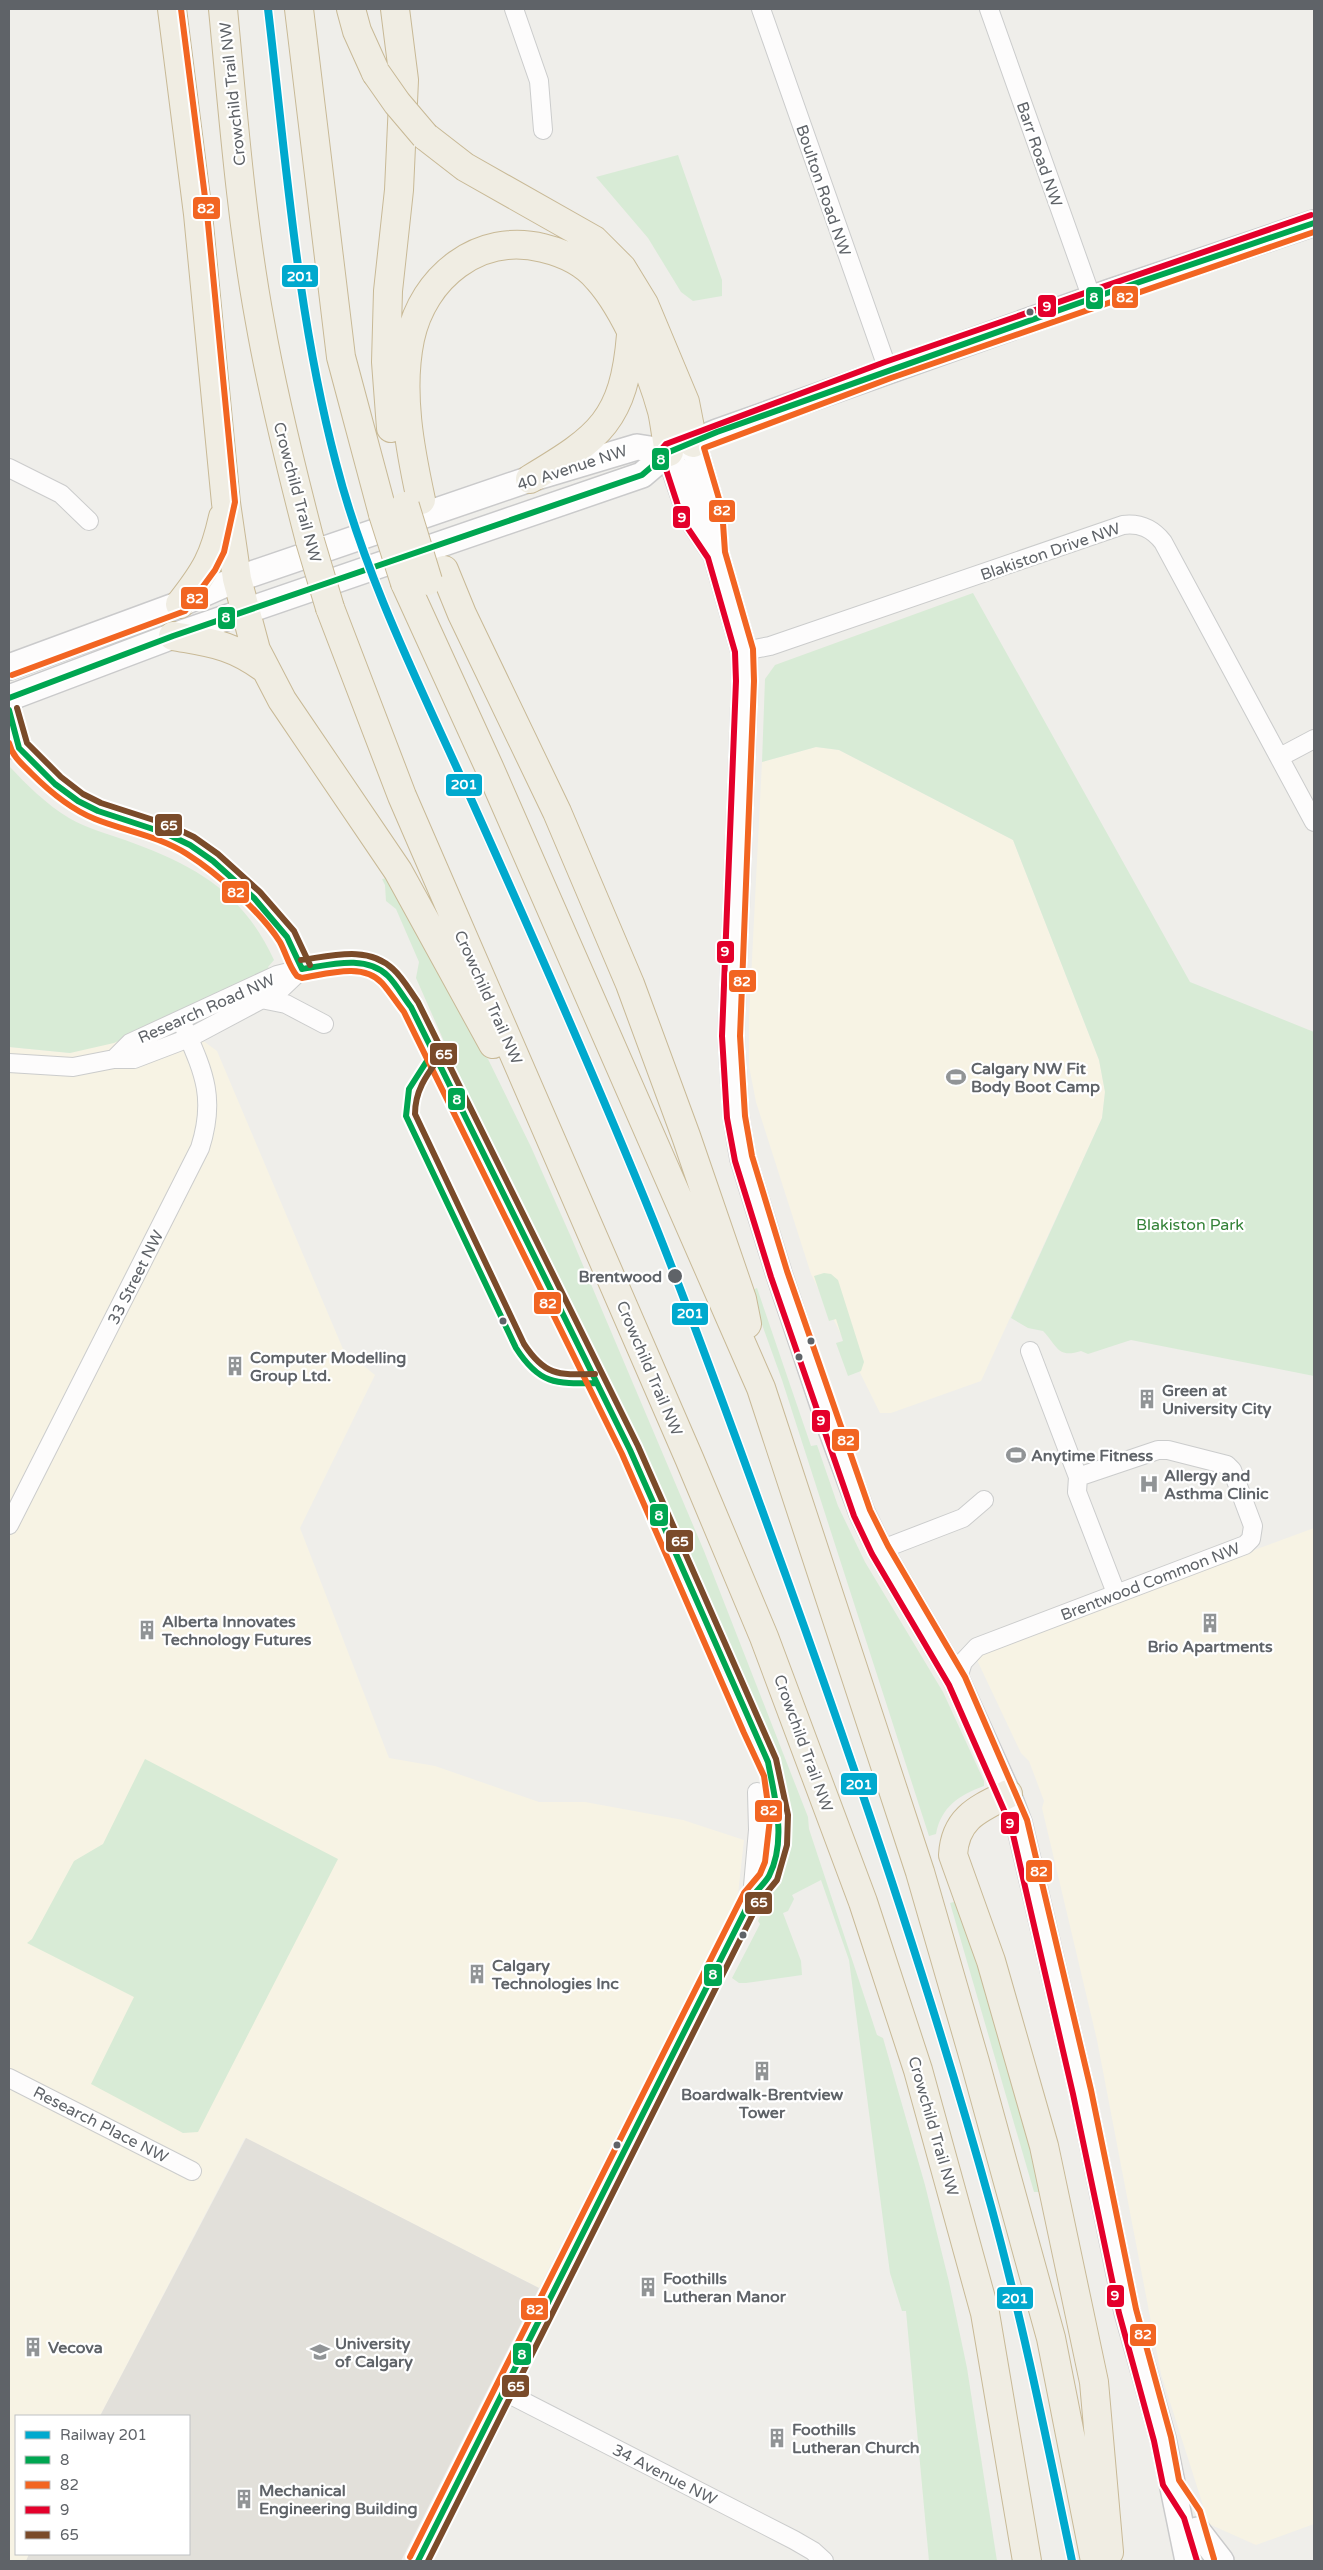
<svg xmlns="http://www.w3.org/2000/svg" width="1323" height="2570" font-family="'Varela Round',sans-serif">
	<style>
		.commercial { fill: #f7f3e4 }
		.education { fill: #e2e0da }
		.green { fill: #d8ebd6 }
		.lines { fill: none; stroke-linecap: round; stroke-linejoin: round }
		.street-casing { stroke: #cbcccc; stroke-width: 20 }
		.secondary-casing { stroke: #cacacb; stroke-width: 28 }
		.highway-casing { stroke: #c8b996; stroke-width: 30 }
		.street { stroke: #fdfcfc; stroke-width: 18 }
		.secondary { stroke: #fdfcfc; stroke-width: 25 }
		.highway { stroke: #f0ede3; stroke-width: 28 }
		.highway-bridge-casing { stroke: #c8b996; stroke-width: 30; stroke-linecap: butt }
		.highway-bridge { stroke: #f0ede3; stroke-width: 28 }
		.bus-1-casing { stroke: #fff; stroke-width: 10 }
		.bus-2-casing { stroke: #fff; stroke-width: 10 }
		.bus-3-casing { stroke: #fff; stroke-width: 10 }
		.bus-4-casing { stroke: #fff; stroke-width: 10 }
		.bus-1 { stroke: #00a651; stroke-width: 6 }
		.bus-2 { stroke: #f26522; stroke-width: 6 }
		.bus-3 { stroke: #e4002b; stroke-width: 6 }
		.bus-4 { stroke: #7a4b2a; stroke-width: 6 }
		.rail-1-casing { stroke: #fff; stroke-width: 11 }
		.rail-1 { stroke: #00a9ce; stroke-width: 8 }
		.bus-dot { fill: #5f6368; stroke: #fff; stroke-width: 2 }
		.labels { text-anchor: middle; stroke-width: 4.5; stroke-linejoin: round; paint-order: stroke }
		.street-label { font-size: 16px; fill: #5f6368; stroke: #fff }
		.poi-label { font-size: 16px; font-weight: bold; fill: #5f6368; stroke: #fff; text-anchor: start }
		.park-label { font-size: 16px; fill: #348238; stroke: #fff }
		.stop-label { font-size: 16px; font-weight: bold; fill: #5f6368; stroke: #fff; text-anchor: end }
		.line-badge { stroke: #fff; stroke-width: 2 }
		.badge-label { font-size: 14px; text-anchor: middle; font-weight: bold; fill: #fff }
	</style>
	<rect width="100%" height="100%" fill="#efeeea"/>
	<path class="commercial" d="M 816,747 L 839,750 L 1013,840 L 1099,1060 L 1105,1092 L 1102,1118 L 981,1381 L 891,1413 L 880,1413 L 811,1274 L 756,1102 L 749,1066 L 749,1018 L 762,762 Z
		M 171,1017 L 217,1051 L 343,1349 L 375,1375 L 300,1528 L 389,1758 L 435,1766 L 539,1802 L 585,1802 L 683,1820 L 744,1840 L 738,1894 L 539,2288 L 245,2138 L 100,2416 L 16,2416 L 16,2554 L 29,2554 L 26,2561 L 9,2561 L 9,1047 L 70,1053 Z
		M 1314,1528 L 1314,2524 L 1256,2545 L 1209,2524 L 1161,2374 L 1097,2040 L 1042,1808 L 1044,1801 L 1029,1761 L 1021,1753 L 977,1660 L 976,1652 Z"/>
	<path class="education" d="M 246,2138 L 539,2288 L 401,2561 L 26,2561 L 29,2554 L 189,2554 L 189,2416 L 100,2416 Z"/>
	<path class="green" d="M 678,155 L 722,280 L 722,296 L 693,301 L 681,292 L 648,238 L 596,177 Z
		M 973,593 L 1190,982 L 1314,1032 L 1314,1376 L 1131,1340 L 1088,1354 L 1081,1351 C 1057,1359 1057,1345 1043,1331 L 1028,1328 L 1011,1318 L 1102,1118 L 1105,1092 L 1099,1060 L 1013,840 L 839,750 L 816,747 L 762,762 L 765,679 L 775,665 Z
		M 9,766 C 26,784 47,805 69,818 C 88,829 112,835 133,843 C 199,867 244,895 274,960 L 268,967 L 270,970 L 114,1043 L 70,1053 L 9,1047 Z
		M 387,878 L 477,1044 L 488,1059 L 531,1147 L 571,1237 L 704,1551 L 808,1817 L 809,1829 L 877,2035 L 883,2038 L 925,2185 L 949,2282 L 967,2368 L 997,2561 L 929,2561 L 906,2311 L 902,2311 L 890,2273 L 849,1960 L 821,1880 L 792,1895 L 794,1899 L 788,1911 L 783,1913 L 801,1961 L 802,1975 L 746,1983 L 739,1983 L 732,1978 L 760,1924 L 758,1921 L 780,1873 L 789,1833 L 788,1805 L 784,1782 L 775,1756 L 641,1446 L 567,1297 L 511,1193 L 416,978 L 419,962 L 396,909 L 386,901 L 385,885 L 382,879 Z
		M 824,1273 L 831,1274 L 838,1280 L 864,1362 L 861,1371 L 848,1376 L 836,1343 L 843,1341 L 836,1319 L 829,1321 L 814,1276 Z
		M 757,1288 L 811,1446 L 817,1445 L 838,1506 L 865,1562 L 943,1692 L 984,1781 L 984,1786 C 959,1795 941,1807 936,1834 L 929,1836 L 782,1380 L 750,1291 Z
		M 145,1759 L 338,1859 L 198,2132 L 183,2133 L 91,2084 L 134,1997 L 27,1943 L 32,1939 L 74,1861 L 103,1844 Z
		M 957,1901 L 964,1915 L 1045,2192 L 1034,2192 L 950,1903 Z"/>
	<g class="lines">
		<defs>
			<path id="street" d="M 514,9 L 539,81 L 543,130
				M 761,9 L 888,370
				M 989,9 L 1092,299
				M 9,468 L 61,494 L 89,521
				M 744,651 L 770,646 L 1123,525 C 1140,523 1152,528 1163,542 L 1314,822
				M 9,710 L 19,748 L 55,784 L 78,801 L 98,811 L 165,833 L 190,845 L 213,861 L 254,898 L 287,937 L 302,969
				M 1280,757 L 1314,739
				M 261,999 L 286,1004 L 324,1024
				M 114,1059 L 130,1043 L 277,975 L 301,969
				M 9,1063 L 73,1067 L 114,1059 L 134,1059 L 189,1038 L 281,989 L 302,969
				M 1030,1351 L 1078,1477 L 1077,1492 L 1116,1593
				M 9,1525 L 200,1148 C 217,1095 202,1069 181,1020
				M 880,1550 L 963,1518 L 984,1500
				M 957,1681 L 963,1662 L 977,1647 L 1245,1545 L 1251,1539 L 1253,1526 L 1232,1470 L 1227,1465 L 1168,1450 L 1158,1450 L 1078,1477
				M 752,1897 L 758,1830 L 757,1792
				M 9,2078 L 192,2171
				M 503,2391 L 794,2540 L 813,2551 L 824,2561
				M 418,2561 L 752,1897 C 757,1890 765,1883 769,1876 C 782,1852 779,1820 776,1795"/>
			<path id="secondary" d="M 693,443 L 713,511 L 716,554 L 744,651 L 745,681 L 731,1036 L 736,1117 L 743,1158 L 779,1274 L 832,1432 L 862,1513 L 880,1550 L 957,1681 L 1008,1794 L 1019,1823 L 1082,2092 L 1127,2311 L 1163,2439 L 1188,2561
				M 669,452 L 691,517 L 716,554
				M 9,667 L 180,604 L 237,579 L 530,479 L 637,447 L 669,452
				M 9,698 L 173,636 L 642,475 L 669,452 L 717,432 L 1110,292 L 1314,223
				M 9,744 L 19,748
				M 1197,2530 L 1221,2561"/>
			<path id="highway" d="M 172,9 L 198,214 L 226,503 L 237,579 L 256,650 L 282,700 L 398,871 L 493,1044
				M 223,9 C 233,113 241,219 260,322 C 273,396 291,468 310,541
				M 299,9 L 341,357 L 383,514
				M 351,9 L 357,31 L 376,73
				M 425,136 L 465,167 L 594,240 L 622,268 L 644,304 L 685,402 L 693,443
				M 391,428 L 386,362 L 388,291 L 399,190 L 404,80 L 395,9
				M 530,479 C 600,437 624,420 631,335
				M 421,500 C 410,449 399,392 410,339 C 423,277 479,232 543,248 C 564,253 584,262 598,279 C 625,309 651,371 662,411 C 665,424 666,438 669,452
				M 444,570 L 462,614 L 557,812 L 630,984 L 686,1136 L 742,1299 L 747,1324
				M 405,583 L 489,767 L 761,1388 L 920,1872 L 975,2062 L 1051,2338 L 1095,2561
				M 180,604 C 206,571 214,557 223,517
				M 330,608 L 402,796 L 689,1458 L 764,1637 L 863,1902 L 918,2070 L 985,2313 L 1027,2561
				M 173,636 C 211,643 231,644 264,668
				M 1008,1794 C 978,1809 955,1818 953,1855 L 991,1961 L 1044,2146 L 1094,2382 L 1109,2552"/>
		</defs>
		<use href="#street" class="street-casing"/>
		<use href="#secondary" class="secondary-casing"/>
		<use href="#highway" class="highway-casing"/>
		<use href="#street" class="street"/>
		<use href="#secondary" class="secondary"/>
		<use href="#highway" class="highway"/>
		<defs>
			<path id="highway-bridge" d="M 376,73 L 397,103 L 425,136
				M 405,506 L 428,581
				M 383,514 L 405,583
				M 310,541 L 330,608"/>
		</defs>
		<use href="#highway-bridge" class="highway-bridge-casing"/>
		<use href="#highway-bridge" class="highway-bridge"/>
		<defs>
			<path id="bus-1" d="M 9,698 L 173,636 L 642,475 L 669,452 L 717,432 L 1110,292 L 1314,223
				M 9,710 L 19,748 L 55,784 L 78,801 L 98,811 L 165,833 L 190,845 L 213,861 L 254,898 L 287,937 L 302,969
				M 302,969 C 329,965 366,954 388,976 C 397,985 403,997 411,1007 L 630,1450 L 768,1762 C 775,1799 787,1840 769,1876 C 765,1883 757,1890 752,1897 L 418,2561
				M 432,1053 L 409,1089 L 406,1116 L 516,1348 C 539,1384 555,1384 595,1383"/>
			<path id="bus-2" d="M 12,675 L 185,611 L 215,570 L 224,552 L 235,502 L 207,213 L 181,9
				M 9,743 C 12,756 22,764 31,773 C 50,792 70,809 95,819 C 125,831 159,836 187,854 C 217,873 261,912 280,942 C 286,953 289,967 297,976 L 302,978 C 327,974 363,962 382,983 C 390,992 396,1002 404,1012 L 622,1454 L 744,1733 L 764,1776 L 770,1819 L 765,1862 L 760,1874 L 744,1893 L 410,2557
				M 1214,2559 L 1200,2511 L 1179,2480 L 1171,2437 L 1136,2309 L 1091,2090 L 1027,1820 L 965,1677 L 888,1546 L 870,1510 L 787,1271 L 752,1156 L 745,1116 L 740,1036 L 754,681 L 753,649 L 725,552 L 722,509 L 704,448 L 891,378 L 1314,232"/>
			<path id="bus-3" d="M 1197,2561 L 1184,2518 L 1163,2485 L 1154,2441 L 1119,2313 L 1073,2094 L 1011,1826 L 949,1685 L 872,1554 L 854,1516 L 771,1277 L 735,1161 L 727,1118 L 722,1036 L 736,681 L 735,652 L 708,558 L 683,521 L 660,451 L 666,444 L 885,362 L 1311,215"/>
			<path id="bus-4" d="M 17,708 L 27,743 L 61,777 L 83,794 L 101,803 L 169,825 L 194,837 L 218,854 L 260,892 L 294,931 L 310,965
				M 301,960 C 331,956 368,945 393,969 C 403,978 410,991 418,1002 L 638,1446 L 776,1759 L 788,1815 L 787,1845 L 777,1880 L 759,1902 L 428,2561
				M 439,1058 C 426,1076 415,1091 415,1114 L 524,1344 C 545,1376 558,1375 595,1374"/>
		</defs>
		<use href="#bus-1" class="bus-1-casing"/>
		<use href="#bus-2" class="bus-2-casing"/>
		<use href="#bus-3" class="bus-3-casing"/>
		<use href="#bus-4" class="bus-4-casing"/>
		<use href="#bus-1" class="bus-1"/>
		<use href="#bus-2" class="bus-2"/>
		<use href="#bus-3" class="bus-3"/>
		<use href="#bus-4" class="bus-4"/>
		<defs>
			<path id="rail-1" d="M 268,9 C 286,160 297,315 336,463 C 365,576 418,682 466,788 C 531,932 595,1076 654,1222 C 701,1339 743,1458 786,1576 C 861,1784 932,1993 991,2206 C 1023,2323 1047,2442 1072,2561"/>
		</defs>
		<use href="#rail-1" class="rail-1-casing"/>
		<use href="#rail-1" class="rail-1"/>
	</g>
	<defs>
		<symbol id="stadium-bare" viewBox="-9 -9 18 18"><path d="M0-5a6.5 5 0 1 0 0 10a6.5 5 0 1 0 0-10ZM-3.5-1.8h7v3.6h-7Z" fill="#919496" stroke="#fff" stroke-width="2.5" paint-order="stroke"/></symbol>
		<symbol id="building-bare" viewBox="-9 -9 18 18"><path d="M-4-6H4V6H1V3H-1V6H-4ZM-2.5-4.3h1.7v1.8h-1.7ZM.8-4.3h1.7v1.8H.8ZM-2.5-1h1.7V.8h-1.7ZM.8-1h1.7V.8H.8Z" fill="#919496" stroke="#fff" stroke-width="2.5" paint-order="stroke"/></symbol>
		<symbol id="hospital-bare" viewBox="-9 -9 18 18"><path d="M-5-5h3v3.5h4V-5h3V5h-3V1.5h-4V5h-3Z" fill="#919496" stroke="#fff" stroke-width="2.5" paint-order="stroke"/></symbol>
		<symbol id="university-bare" viewBox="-9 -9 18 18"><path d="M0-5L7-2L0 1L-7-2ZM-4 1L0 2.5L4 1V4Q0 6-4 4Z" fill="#919496" stroke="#fff" stroke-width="2.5" paint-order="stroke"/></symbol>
	</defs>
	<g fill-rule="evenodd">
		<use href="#stadium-bare" x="942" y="1063" width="28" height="28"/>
		<use href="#building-bare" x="221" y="1352" width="28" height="28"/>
		<use href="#building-bare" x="1133" y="1385" width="28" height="28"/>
		<use href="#stadium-bare" x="1002" y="1441" width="28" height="28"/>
		<use href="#hospital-bare" x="1135" y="1470" width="28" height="28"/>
		<use href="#building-bare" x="1196" y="1609" width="28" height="28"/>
		<use href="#building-bare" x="133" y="1616" width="28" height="28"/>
		<use href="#building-bare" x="463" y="1960" width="28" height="28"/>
		<use href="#building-bare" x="748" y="2057" width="28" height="28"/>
		<use href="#building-bare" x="634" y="2273" width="28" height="28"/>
		<use href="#building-bare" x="19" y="2333" width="28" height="28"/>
		<use href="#university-bare" x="306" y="2338" width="28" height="28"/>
		<use href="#building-bare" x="763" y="2424" width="28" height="28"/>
		<use href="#building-bare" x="230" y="2485" width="28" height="28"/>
	</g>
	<g class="bus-dot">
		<circle cx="1030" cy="312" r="4.5"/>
		<circle cx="675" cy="1276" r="8"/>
		<circle cx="503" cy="1321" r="4.5"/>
		<circle cx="811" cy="1341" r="4.5"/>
		<circle cx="799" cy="1357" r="4.5"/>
		<circle cx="743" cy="1935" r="4.5"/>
		<circle cx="617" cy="2145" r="4.5"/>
	</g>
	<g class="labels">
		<g class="street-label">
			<text transform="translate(232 94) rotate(-96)" y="6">Crowchild Trail NW</text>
			<text transform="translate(1040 154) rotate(71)" y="6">Barr Road NW</text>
			<text transform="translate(824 190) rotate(71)" y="6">Boulton Road NW</text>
			<text transform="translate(572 467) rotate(-18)" y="6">40 Avenue NW</text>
			<text transform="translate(298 492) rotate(75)" y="6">Crowchild Trail NW</text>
			<text transform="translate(1050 551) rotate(-19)" y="6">Blakiston Drive NW</text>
			<text transform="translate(489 997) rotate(66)" y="6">Crowchild Trail NW</text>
			<text transform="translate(206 1008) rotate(-24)" y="6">Research Road NW</text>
			<text transform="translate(135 1277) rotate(-63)" y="6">33 Street NW</text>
			<text transform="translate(650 1368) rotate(67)" y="6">Crowchild Trail NW</text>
			<text transform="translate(1150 1581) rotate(-21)" y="6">Brentwood Common NW</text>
			<text transform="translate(804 1743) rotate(70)" y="6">Crowchild Trail NW</text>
			<text transform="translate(101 2124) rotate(27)" y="6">Research Place NW</text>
			<text transform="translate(934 2126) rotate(74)" y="6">Crowchild Trail NW</text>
			<text transform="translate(665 2474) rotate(27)" y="6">34 Avenue NW</text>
		</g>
		<g class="poi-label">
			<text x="971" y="1074">Calgary NW Fit<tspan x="971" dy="18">Body Boot Camp</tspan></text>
			<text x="250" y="1363">Computer Modelling<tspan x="250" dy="18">Group Ltd.</tspan></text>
			<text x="1162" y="1396">Green at<tspan x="1162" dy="18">University City</tspan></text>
			<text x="1031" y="1461">Anytime Fitness</text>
			<text x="1164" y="1481">Allergy and<tspan x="1164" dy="18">Asthma Clinic</tspan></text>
			<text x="162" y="1627">Alberta Innovates<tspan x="162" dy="18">Technology Futures</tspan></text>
			<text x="1210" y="1652" text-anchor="middle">Brio Apartments</text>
			<text x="492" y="1971">Calgary<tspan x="492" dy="18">Technologies Inc</tspan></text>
			<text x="762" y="2100" text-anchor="middle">Boardwalk-Brentview<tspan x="762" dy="18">Tower</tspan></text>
			<text x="663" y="2284">Foothills<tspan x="663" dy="18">Lutheran Manor</tspan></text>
			<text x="335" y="2349">University<tspan x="335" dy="18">of Calgary</tspan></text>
			<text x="48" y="2353">Vecova</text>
			<text x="792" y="2435">Foothills<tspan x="792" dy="18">Lutheran Church</tspan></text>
			<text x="259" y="2496">Mechanical<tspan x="259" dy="18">Engineering Building</tspan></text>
		</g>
		<g class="park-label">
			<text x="1190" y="1230">Blakiston Park</text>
		</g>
		<g class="stop-label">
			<text x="662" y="1282">Brentwood</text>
		</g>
	</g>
	<g class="line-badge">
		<rect x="192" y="196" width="29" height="24" rx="5" fill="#f26522"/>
		<rect x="281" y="264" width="38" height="24" rx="5" fill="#00a9ce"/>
		<rect x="1111" y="285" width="28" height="24" rx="5" fill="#f26522"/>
		<rect x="1085" y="286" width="19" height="24" rx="5" fill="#00a651"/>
		<rect x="1037" y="294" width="20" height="24" rx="5" fill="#e4002b"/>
		<rect x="651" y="447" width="19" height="24" rx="5" fill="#00a651"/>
		<rect x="708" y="499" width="28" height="24" rx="5" fill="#f26522"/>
		<rect x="672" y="505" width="19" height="24" rx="5" fill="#e4002b"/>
		<rect x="180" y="586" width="29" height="24" rx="5" fill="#f26522"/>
		<rect x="217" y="606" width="19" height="24" rx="5" fill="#00a651"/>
		<rect x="445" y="773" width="38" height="24" rx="5" fill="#00a9ce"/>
		<rect x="154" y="813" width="29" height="24" rx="5" fill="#7a4b2a"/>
		<rect x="221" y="880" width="29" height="24" rx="5" fill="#f26522"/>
		<rect x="716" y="940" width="19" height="24" rx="5" fill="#e4002b"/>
		<rect x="728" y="969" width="29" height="24" rx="5" fill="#f26522"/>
		<rect x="429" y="1042" width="29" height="24" rx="5" fill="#7a4b2a"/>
		<rect x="447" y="1087" width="19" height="24" rx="5" fill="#00a651"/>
		<rect x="533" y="1291" width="29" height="24" rx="5" fill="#f26522"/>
		<rect x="671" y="1302" width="38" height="24" rx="5" fill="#00a9ce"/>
		<rect x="811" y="1409" width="20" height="24" rx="5" fill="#e4002b"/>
		<rect x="831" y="1428" width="29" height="24" rx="5" fill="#f26522"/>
		<rect x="649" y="1503" width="20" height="24" rx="5" fill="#00a651"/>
		<rect x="665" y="1529" width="29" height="24" rx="5" fill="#7a4b2a"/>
		<rect x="840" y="1772" width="38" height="24" rx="5" fill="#00a9ce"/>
		<rect x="754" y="1799" width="29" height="24" rx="5" fill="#f26522"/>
		<rect x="1000" y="1811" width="20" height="24" rx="5" fill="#e4002b"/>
		<rect x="1025" y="1859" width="28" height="24" rx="5" fill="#f26522"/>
		<rect x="744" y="1891" width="29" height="24" rx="5" fill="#7a4b2a"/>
		<rect x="703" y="1963" width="20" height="24" rx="5" fill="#00a651"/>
		<rect x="1106" y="2284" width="19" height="24" rx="5" fill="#e4002b"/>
		<rect x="996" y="2286" width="38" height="24" rx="5" fill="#00a9ce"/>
		<rect x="520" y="2297" width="29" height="24" rx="5" fill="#f26522"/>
		<rect x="1129" y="2323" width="28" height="24" rx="5" fill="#f26522"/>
		<rect x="512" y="2342" width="20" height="24" rx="5" fill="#00a651"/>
		<rect x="501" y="2374" width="29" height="24" rx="5" fill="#7a4b2a"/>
	</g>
	<g class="badge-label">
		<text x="206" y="213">82</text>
		<text x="300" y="281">201</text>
		<text x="1125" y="302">82</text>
		<text x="1094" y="302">8</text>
		<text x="1047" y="311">9</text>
		<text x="661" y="464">8</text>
		<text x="722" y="515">82</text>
		<text x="682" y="522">9</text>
		<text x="195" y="603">82</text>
		<text x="226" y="622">8</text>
		<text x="464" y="789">201</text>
		<text x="169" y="830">65</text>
		<text x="236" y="897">82</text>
		<text x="725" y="956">9</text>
		<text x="742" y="986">82</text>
		<text x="444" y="1059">65</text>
		<text x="457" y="1104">8</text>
		<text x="548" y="1308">82</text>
		<text x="690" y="1318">201</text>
		<text x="821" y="1425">9</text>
		<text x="846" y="1445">82</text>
		<text x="659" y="1520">8</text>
		<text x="680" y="1546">65</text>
		<text x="859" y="1789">201</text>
		<text x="769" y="1815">82</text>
		<text x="1010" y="1828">9</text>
		<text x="1039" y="1876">82</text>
		<text x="759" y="1907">65</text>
		<text x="713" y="1979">8</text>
		<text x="1115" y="2300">9</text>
		<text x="1015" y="2303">201</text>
		<text x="535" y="2314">82</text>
		<text x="1143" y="2339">82</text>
		<text x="522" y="2359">8</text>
		<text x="516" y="2391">65</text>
	</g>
	<rect width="1323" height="2570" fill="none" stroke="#5f6368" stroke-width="20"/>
	<rect x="15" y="2415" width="175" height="140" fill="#ffffff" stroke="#bfc1c3"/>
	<rect x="25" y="2431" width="25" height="8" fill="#00a9ce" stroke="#bfc1c3"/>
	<text x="60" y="2440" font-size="15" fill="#5f6368">Railway 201</text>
	<rect x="25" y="2456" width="25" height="8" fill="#00a651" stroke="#bfc1c3"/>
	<text x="60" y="2465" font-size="15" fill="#5f6368">8</text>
	<rect x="25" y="2481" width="25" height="8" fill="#f26522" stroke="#bfc1c3"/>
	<text x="60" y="2490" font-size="15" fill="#5f6368">82</text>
	<rect x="25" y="2506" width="25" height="8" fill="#e4002b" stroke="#bfc1c3"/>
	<text x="60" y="2515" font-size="15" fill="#5f6368">9</text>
	<rect x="25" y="2531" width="25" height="8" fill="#7a4b2a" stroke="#bfc1c3"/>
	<text x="60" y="2540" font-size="15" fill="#5f6368">65</text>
</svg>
